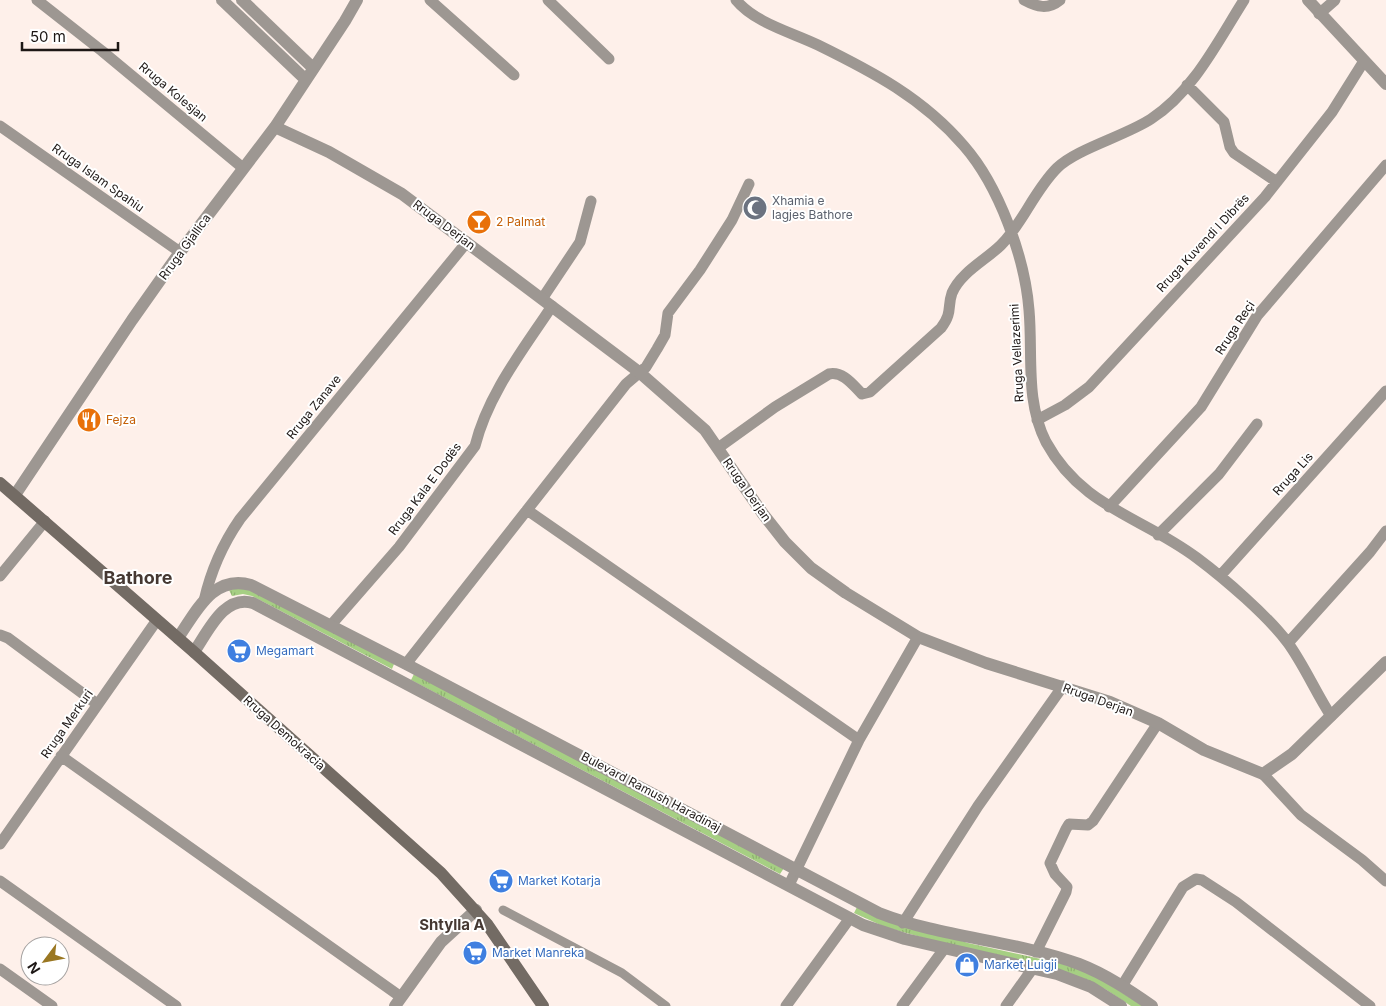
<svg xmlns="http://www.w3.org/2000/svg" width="1386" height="1006" font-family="Inter,sans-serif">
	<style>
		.grass { fill: url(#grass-tufts) }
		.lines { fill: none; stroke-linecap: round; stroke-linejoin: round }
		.pedestrian { stroke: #9d9792; stroke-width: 9 }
		.minor { stroke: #9d9792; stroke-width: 11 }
		.tertiary { stroke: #9d9792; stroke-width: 12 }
		.secondary { stroke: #736b64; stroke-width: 12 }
		.labels { text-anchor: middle; stroke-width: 4; stroke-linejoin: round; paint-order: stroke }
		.street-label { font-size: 12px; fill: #1d1715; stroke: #fff }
		.worship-label { font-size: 12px; fill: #5b616d; stroke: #fff; text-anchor: start }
		.food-label { font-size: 12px; fill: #c56008; stroke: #fff; text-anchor: start }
		.shop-label { font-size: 12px; fill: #366cbe; stroke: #fff; text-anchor: start }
		.quarter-label { font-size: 15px; font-weight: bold; fill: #453832; stroke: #fff }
		.district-label { font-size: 18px; font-weight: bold; fill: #453832; stroke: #fff }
	</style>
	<defs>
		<pattern id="grass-tufts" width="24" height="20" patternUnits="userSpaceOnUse" patternTransform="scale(1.25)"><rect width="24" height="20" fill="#a6cf83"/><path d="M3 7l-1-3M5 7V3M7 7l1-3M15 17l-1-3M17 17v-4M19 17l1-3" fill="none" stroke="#8eb170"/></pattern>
	</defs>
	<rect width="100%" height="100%" fill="#fef0ea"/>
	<path class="grass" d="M 233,588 L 251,589 L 394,664 L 392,669 L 252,596 L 243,594 L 232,596 L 229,590 Z
		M 414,674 L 784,868 L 780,874 L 411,680 Z
		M 857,907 L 968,943 L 1068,965 L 1093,974 L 1143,1006 L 1131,1006 L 1105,989 L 885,927 L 854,913 Z"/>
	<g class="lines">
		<path class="pedestrian" d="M 503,910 L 622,973 L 666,1006"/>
		<path class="minor" d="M 37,0 L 102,51 L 243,168
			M 430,0 L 514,75
			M 548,0 L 609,59
			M 736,0 C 755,23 791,32 818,45 C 873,72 923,98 964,146 C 999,186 1025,258 1029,310 C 1033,355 1025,401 1046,442 C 1082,508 1143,517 1197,558 C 1225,579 1268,616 1288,643 C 1304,665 1316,693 1331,716
			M 1024,0 C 1037,7 1048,10 1060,0
			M 1319,14 L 1335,0
			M 1187,85 L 1224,122 L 1230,147 L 1234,153 L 1277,182
			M 0,126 L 180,252
			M 542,299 L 580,242 L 591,201
			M 1037,420 L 1065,405 L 1089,387 L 1265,197 L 1332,112 L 1364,61
			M 718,448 L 775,407 L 829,374 C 843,371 853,385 862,394 L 870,392 L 941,328 C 953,312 947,307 952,293 C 961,272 986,260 1001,245 C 1023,223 1034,191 1057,168 C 1076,149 1125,136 1151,119 C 1193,92 1218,41 1244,0
			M 1109,507 L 1201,407 L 1257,316 L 1386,165
			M 527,510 L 859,740
			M 1158,535 L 1219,474 L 1257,424
			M 0,576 L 45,521
			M 1220,576 L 1386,391
			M 204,601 C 211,570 222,545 240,519 L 467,242
			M 331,625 L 399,547 L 475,446 C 488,394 523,350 552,306
			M 0,635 L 8,638 L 97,704
			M 1288,643 L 1370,552 L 1386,531
			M 406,664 L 626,384 L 646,367 L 657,349 L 665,335 L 668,313 L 700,270 L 732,220 L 749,184
			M 61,756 L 401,997
			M 1263,774 L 1301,815 L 1362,860 L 1386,881
			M 0,844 L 157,620
			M 0,881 L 176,1006
			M 789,885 L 859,740 L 918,637
			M 903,923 L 978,806 L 1063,686
			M 1036,952 L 1066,892 L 1067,887 L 1055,874 L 1050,863 L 1066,829 L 1069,824 L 1088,825 L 1093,821 L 1158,723
			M 0,969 L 52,1006
			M 1122,986 L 1183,887 L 1196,879 L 1202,880 L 1236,902 L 1370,1006
			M 786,1006 L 850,918
			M 902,1006 L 944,949
			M 1006,1006 L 1033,968"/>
		<path class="tertiary" d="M 222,0 L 306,80
			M 242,0 L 313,68
			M 1308,0 L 1386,84
			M 275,127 L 329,152 L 402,194 L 639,372 L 705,430 L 763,514 L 785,542 L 811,568 L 846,593 L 918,637 L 986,663 L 1110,702 L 1158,723 L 1204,750 L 1263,774 L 1292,754 L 1386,662
			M 15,495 L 132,320 L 180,252 L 275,127 L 345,21 L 357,0
			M 178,638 C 196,612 213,574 251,585 L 406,664 L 879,913 C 943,938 1014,940 1079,964 C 1105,974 1129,990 1152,1006
			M 194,652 C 208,632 224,594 253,603 L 863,925 L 905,939 L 1057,974 L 1091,987 L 1121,1006
			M 395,1006 L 441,942 L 476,910"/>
		<path class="secondary" d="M 0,483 L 194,652 L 441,873 L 487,924 L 543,1006"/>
	</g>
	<defs>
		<symbol id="mosque-disc" viewBox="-11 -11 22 22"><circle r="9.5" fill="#6b7280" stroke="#fff"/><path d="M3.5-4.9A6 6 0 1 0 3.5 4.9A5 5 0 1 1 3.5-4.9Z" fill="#fff"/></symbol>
		<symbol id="bar-disc" viewBox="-11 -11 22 22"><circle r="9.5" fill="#e8710a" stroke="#fff"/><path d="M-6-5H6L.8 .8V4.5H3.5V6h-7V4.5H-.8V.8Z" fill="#fff"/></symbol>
		<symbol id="restaurant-disc" viewBox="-11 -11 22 22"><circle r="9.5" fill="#e8710a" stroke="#fff"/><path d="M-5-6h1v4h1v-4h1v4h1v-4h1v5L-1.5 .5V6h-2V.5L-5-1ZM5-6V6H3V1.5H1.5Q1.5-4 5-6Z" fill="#fff"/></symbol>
		<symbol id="supermarket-disc" viewBox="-11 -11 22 22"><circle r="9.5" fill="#3f7fe0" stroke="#fff"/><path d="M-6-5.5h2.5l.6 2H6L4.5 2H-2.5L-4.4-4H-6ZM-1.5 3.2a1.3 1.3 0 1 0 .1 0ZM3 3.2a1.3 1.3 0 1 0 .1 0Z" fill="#fff"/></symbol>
		<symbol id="shop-disc" viewBox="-11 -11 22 22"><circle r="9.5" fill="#3f7fe0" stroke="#fff"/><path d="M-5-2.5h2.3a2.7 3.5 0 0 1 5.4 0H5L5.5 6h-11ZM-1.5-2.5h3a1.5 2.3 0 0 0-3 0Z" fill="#fff"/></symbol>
	</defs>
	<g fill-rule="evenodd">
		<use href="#mosque-disc" x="741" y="194" width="28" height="28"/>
		<use href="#bar-disc" x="465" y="208" width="28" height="28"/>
		<use href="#restaurant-disc" x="75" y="406" width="28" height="28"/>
		<use href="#supermarket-disc" x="225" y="637" width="28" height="28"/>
		<use href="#supermarket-disc" x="487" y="867" width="28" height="28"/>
		<use href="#supermarket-disc" x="461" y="939" width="28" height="28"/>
		<use href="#shop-disc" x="953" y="951" width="28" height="28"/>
	</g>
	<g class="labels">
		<g class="street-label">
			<text transform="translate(173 92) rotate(40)" y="4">Rruga Kolesjan</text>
			<text transform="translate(98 178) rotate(35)" y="4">Rruga Islam Spahiu</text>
			<text transform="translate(444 225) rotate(37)" y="4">Rruga Derjan</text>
			<text transform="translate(1203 243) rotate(-47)" y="4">Rruga Kuvendi I Dibrës</text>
			<text transform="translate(185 247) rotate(-54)" y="4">Rruga Gjallica</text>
			<text transform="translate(1235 328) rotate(-57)" y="4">Rruga Reçi</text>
			<text transform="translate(1017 353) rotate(-93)" y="4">Rruga Vellazerimi</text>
			<text transform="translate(314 407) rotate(-51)" y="4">Rruga Zanave</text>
			<text transform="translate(1293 474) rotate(-48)" y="4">Rruga Lis</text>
			<text transform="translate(425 489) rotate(-53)" y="4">Rruga Kala E Dodës</text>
			<text transform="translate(747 490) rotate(55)" y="4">Rruga Derjan</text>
			<text transform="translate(1098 700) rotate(20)" y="4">Rruga Derjan</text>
			<text transform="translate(67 724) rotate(-55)" y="4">Rruga Merkuri</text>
			<text transform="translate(284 733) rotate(42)" y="4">Rruga Demokracia</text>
			<text transform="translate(651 792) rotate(28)" y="4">Bulevard Ramush Haradinaj</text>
		</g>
		<g class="worship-label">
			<text x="772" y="205">Xhamia e<tspan x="772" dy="14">lagjes Bathore</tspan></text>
		</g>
		<g class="food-label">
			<text x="496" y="226">2 Palmat</text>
			<text x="106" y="424">Fejza</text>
		</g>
		<g class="shop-label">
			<text x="256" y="655">Megamart</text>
			<text x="518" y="885">Market Kotarja</text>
			<text x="492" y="957">Market Manreka</text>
			<text x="984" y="969">Market Luigji</text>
		</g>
		<g class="quarter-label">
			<text x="452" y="930">Shtylla A</text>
		</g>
		<g class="district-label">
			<text x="138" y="584">Bathore</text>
		</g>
	</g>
	<g transform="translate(45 961) rotate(238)"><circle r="24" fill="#ffffff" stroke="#a5a2a1"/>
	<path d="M0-4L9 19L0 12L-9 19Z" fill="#9a7722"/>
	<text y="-8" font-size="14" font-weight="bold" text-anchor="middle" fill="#1d1715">N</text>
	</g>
	<path d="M22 42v8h96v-8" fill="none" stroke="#1d1715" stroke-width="2.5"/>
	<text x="30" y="42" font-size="15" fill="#1d1715" stroke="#ffffff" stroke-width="4" paint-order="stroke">50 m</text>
</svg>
